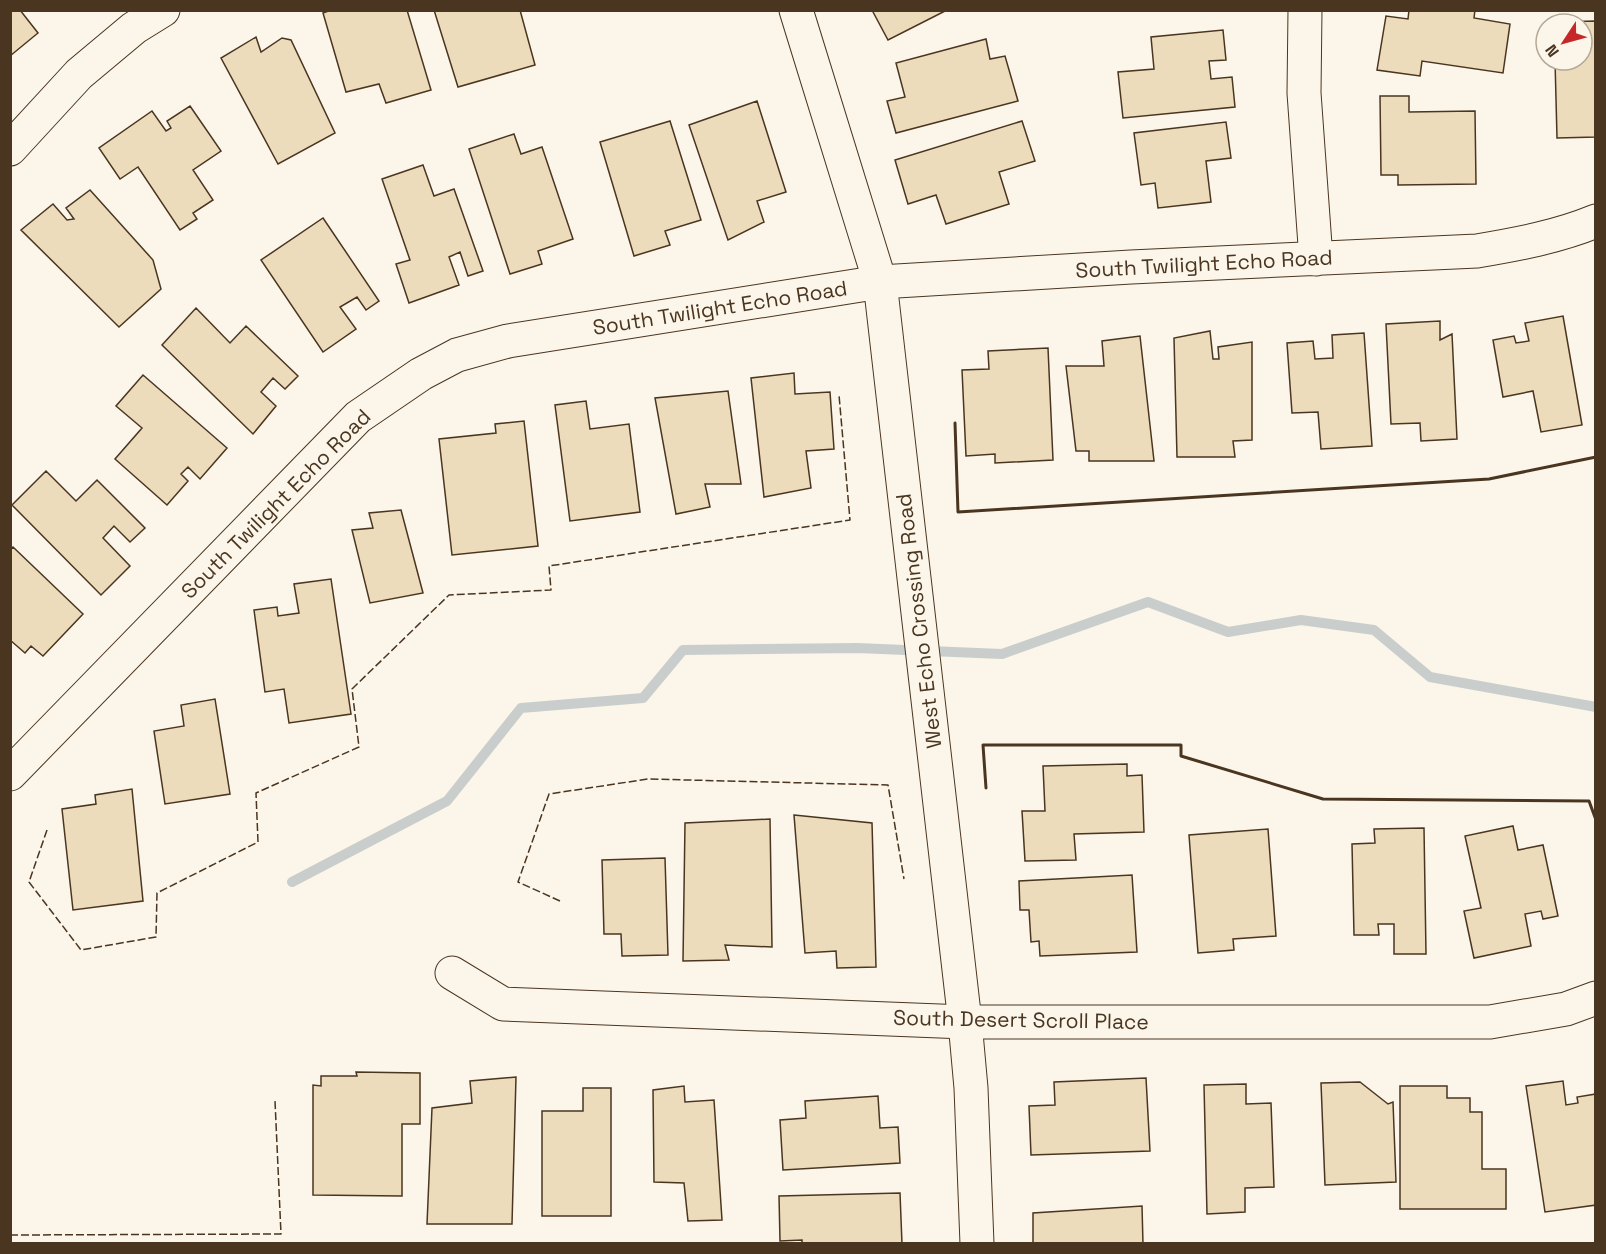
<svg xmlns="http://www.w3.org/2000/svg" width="1606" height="1254" font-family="'Space Grotesk',sans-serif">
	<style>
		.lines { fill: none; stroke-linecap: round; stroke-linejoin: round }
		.stream { stroke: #c9cecd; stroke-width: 10 }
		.building { fill: #ecdcbc; stroke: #4a3520; stroke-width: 1.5 }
		.minor-casing { stroke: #4a3520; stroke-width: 35 }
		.minor { stroke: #fbf6e9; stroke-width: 33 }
		.fence { stroke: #4a3520; stroke-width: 1.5; stroke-dasharray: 8 3; stroke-linecap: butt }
		.wall { stroke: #4a3520; stroke-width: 3 }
		.labels { text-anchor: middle; stroke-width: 4.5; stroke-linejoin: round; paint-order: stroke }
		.street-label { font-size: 21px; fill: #4a3520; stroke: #fbf6e9 }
	</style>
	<rect width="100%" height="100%" fill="#fbf6e9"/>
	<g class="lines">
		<path class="stream" d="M 292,882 L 447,801 L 521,708 L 643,698 L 683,650 L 857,648 L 1002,654 L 1148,602 L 1228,632 L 1301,620 L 1374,630 L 1430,677 L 1596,707"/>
	</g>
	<path class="building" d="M 10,10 L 20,10 L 38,33 L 10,56 Z
		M 331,10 L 407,10 L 431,90 L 386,103 L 379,84 L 346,92 L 323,13 Z
		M 434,10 L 520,10 L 535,65 L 458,87 Z
		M 872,10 L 947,10 L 888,40 Z
		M 1409,10 L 1475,10 L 1474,18 L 1510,24 L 1503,73 L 1422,61 L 1420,76 L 1377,70 L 1386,16 L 1408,19 Z
		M 1596,21 L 1596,137 L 1557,138 L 1555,60 L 1582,60 L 1582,24 L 1554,24 L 1553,22 Z
		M 1223,30 L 1226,60 L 1209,61 L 1211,79 L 1232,77 L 1235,107 L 1123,118 L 1118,72 L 1154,69 L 1151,37 Z
		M 256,37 L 261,52 L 282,38 L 291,40 L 335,133 L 278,164 L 221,58 Z
		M 986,39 L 990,59 L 1005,56 L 1018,101 L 896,133 L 887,101 L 905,97 L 896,63 Z
		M 1380,96 L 1409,96 L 1409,112 L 1475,111 L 1476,184 L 1398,185 L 1398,175 L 1381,175 Z
		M 757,101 L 786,192 L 757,201 L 764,222 L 728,240 L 689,125 Z
		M 190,106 L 221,151 L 193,170 L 213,200 L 193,213 L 197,219 L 180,230 L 138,167 L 120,179 L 99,148 L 152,111 L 166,131 L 171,128 L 167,121 Z
		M 670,121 L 701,220 L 665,231 L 670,245 L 634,256 L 600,142 Z
		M 1022,121 L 1035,161 L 999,172 L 1009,204 L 946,224 L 936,195 L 908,204 L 895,160 Z
		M 1226,122 L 1231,158 L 1206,161 L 1211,202 L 1158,208 L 1155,183 L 1141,185 L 1134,133 Z
		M 514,134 L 521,154 L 542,147 L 573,239 L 538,251 L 542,264 L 510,274 L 469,149 Z
		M 423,165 L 434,196 L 454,189 L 483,271 L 468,276 L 460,252 L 449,257 L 459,285 L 409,303 L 396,264 L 410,260 L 382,179 Z
		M 90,190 L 153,260 L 161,289 L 119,327 L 21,230 L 53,204 L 67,220 L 74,219 L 66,208 Z
		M 323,218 L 379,301 L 366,310 L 357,297 L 340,307 L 356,329 L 323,352 L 261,260 Z
		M 196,308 L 230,343 L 246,326 L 298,376 L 285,389 L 273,378 L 261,392 L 276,406 L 253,434 L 162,345 Z
		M 1563,316 L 1582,425 L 1541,432 L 1533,391 L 1503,397 L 1493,340 L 1514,336 L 1516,343 L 1529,341 L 1525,323 Z
		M 1440,321 L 1440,340 L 1452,334 L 1457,439 L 1421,441 L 1420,423 L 1391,424 L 1386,324 Z
		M 1210,331 L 1213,359 L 1219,359 L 1218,347 L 1252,342 L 1252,440 L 1233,441 L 1235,457 L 1177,457 L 1174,338 Z
		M 1364,333 L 1372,446 L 1321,449 L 1318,412 L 1292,413 L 1287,343 L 1313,341 L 1315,359 L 1333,358 L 1332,335 Z
		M 1140,336 L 1154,461 L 1089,461 L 1089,451 L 1076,451 L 1066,366 L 1104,366 L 1102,341 Z
		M 1048,348 L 1053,460 L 995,463 L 995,454 L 966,456 L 962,370 L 989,369 L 988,351 Z
		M 794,373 L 795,394 L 830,392 L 834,449 L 806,451 L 811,488 L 764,497 L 751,378 Z
		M 143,375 L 227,448 L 200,479 L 188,467 L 181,474 L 188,481 L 167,505 L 115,459 L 142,428 L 116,406 Z
		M 728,391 L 741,484 L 705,484 L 710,507 L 676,514 L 655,398 Z
		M 586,401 L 590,429 L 629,424 L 640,512 L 570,521 L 555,405 Z
		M 524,421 L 538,546 L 452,555 L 439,439 L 496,433 L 495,424 Z
		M 46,471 L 76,501 L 97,480 L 145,528 L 130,542 L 114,526 L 103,538 L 130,566 L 101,595 L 12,505 Z
		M 401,510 L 423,593 L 370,603 L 352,530 L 373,528 L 369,513 Z
		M 13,547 L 83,614 L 43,656 L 31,646 L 25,653 L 10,640 L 10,550 Z
		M 331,579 L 351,714 L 289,723 L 284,689 L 265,692 L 254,610 L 277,607 L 278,616 L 299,613 L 294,584 Z
		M 215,699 L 230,794 L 165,804 L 154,731 L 184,726 L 181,705 Z
		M 1127,764 L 1127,776 L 1142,775 L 1144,832 L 1074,834 L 1076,860 L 1025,861 L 1022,811 L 1045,811 L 1043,766 Z
		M 132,789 L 143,901 L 73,910 L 62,809 L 96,804 L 95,795 Z
		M 794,815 L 872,823 L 876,967 L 837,968 L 836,951 L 805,953 Z
		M 770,819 L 772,947 L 725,945 L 729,960 L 683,961 L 685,823 Z
		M 1513,826 L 1518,850 L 1543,845 L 1558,916 L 1543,919 L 1541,911 L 1525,914 L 1531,946 L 1474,958 L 1464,911 L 1481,908 L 1465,836 Z
		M 1424,828 L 1426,954 L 1394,954 L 1394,924 L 1378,924 L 1379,935 L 1354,935 L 1352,844 L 1375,843 L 1374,829 Z
		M 1268,829 L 1276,936 L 1233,939 L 1234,950 L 1198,953 L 1189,835 Z
		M 665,858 L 668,955 L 622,956 L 621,934 L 604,934 L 602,860 Z
		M 1132,875 L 1137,952 L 1040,956 L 1039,941 L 1031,942 L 1029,910 L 1020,910 L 1019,881 Z
		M 356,1072 L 420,1073 L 420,1124 L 402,1124 L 402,1196 L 313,1195 L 313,1085 L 321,1086 L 321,1076 L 357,1076 Z
		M 516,1077 L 512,1224 L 427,1224 L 432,1108 L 472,1103 L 470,1081 Z
		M 1146,1078 L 1150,1151 L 1031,1155 L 1029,1106 L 1055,1105 L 1054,1082 Z
		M 1563,1081 L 1566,1105 L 1578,1103 L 1577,1097 L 1596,1094 L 1596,1205 L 1545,1212 L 1526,1086 Z
		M 1360,1082 L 1388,1104 L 1393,1102 L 1396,1182 L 1325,1185 L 1321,1083 Z
		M 1246,1084 L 1246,1104 L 1271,1103 L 1274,1187 L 1245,1188 L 1245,1212 L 1207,1214 L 1204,1085 Z
		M 684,1086 L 685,1102 L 714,1100 L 722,1220 L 688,1221 L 684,1183 L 654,1182 L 653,1090 Z
		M 1400,1086 L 1447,1086 L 1447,1098 L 1470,1098 L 1470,1112 L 1482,1112 L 1482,1169 L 1506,1169 L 1506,1209 L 1400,1209 Z
		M 583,1088 L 611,1088 L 611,1216 L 542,1216 L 542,1111 L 583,1111 Z
		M 878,1096 L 880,1128 L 898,1127 L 900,1163 L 783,1170 L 780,1120 L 806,1118 L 805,1101 Z
		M 900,1193 L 902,1244 L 802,1244 L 802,1240 L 780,1241 L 779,1196 Z
		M 1142,1206 L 1143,1244 L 1033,1244 L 1033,1213 Z"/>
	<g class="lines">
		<defs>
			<path id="minor" d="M 796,10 L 880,282 L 965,1022 L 971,1088 L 977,1244
				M 1305,10 L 1304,93 L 1316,259
				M 10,149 L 79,74 L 134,28 L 163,10
				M 10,774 L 358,417 L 421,374 L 457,355 L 508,341 L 880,282 L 1131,267 L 1477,251 C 1518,244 1557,237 1596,221
				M 452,973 L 503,1004 L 965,1022 L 1490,1022 L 1566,1009 L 1596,998"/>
		</defs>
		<use href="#minor" class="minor-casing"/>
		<use href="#minor" class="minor"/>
		<path class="fence" d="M 47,830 L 29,882 L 81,950 L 156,937 L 157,893 L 258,842 L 256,793 L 359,747 L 352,689 L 449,595 L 551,590 L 549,566 L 850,520 L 839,395
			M 560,901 L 518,882 L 549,794 L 648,779 L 888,785 L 904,879
			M 10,1235 L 281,1234 L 275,1101"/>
		<path class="wall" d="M 955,423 L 958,512 L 1489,479 L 1596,457
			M 986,788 L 983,745 L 1181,745 L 1181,756 L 1323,799 L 1589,801 L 1596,820"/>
	</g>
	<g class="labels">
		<g class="street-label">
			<text transform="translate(1204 264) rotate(-3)" y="7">South Twilight Echo Road</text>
			<text transform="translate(720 308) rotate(-9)" y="7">South Twilight Echo Road</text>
			<text transform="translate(276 504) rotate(-45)" y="7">South Twilight Echo Road</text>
			<text transform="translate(919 621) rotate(-97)" y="7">West Echo Crossing Road</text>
			<text transform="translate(1021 1020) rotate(1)" y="7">South Desert Scroll Place</text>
		</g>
	</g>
	<rect width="1606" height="1254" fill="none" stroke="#4a3520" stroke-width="24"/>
	<g transform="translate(1564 42) rotate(234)"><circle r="28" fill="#fbf6e9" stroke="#b4a999" stroke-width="1.5"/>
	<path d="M0-4.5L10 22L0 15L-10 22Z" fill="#c62828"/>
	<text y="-9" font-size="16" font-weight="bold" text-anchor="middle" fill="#4a3520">N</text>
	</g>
</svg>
